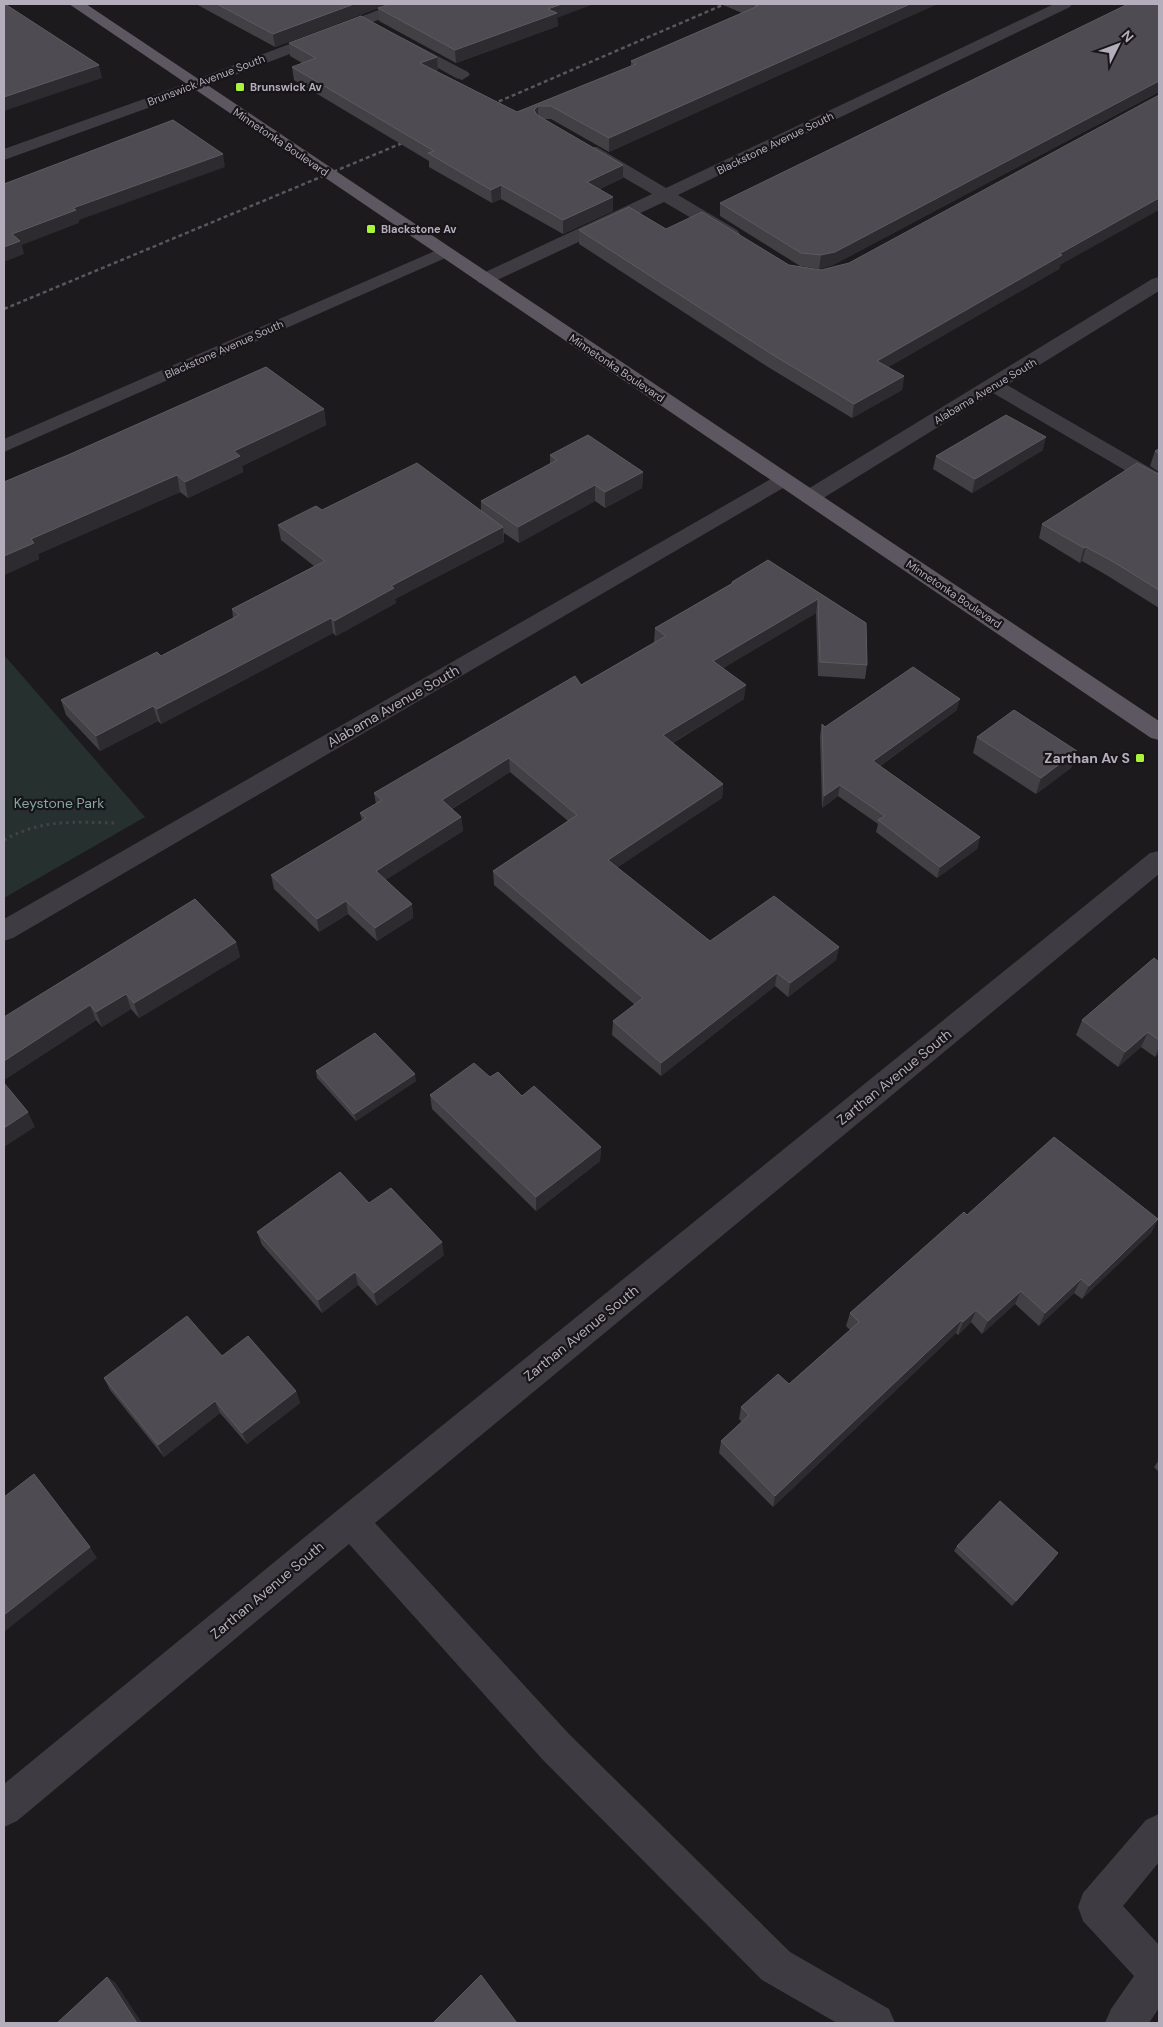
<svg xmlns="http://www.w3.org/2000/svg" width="1163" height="2027" font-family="'DM Sans',sans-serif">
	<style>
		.green { fill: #26302e }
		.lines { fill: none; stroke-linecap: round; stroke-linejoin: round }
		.path { stroke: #454149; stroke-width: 3; stroke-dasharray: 2.5 4; stroke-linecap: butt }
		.minor { fill: #3f3b42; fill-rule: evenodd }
		.major { fill: #5c5761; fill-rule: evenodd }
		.rail { stroke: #5a565f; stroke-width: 2.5; stroke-dasharray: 4 3; stroke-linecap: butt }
		.wall { fill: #423f45 }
		.shaded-wall { fill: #2e2b30 }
		.building { fill: #4f4b52; stroke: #5e5a62 }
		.poi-dot { fill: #a9f43b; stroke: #171518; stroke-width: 2 }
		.labels { text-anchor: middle; stroke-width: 4.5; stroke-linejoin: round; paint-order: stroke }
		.far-street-label { font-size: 11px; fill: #b3adbc; stroke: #171518 }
		.far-poi-label { font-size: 11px; font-weight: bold; fill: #b3adbc; stroke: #171518; text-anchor: start }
		.street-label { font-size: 14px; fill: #b3adbc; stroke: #171518 }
		.poi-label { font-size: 14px; font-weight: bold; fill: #b3adbc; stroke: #171518; text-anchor: end }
		.park-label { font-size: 14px; fill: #84a7a0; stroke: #171518 }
	</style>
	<rect width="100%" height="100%" fill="#1c1a1d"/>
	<path class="green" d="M 4,655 L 145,817 L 4,898 Z"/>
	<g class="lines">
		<path class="path" d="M 4,840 C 42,819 73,822 115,823"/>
		<path class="minor" d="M 394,4 L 414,4 L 412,7 L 170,100 L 4,160 L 4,149 L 158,94 Z
			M 1054,4 L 1072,4 L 1070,7 L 678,195 L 737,230 L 740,234 L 737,238 L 725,238 L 664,202 L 491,283 L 479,283 L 476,279 L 479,275 L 652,194 L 585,155 L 583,151 L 585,147 L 597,147 L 666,188 Z
			M 403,38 L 468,72 L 470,75 L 462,80 L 456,78 L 398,46 L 395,43 L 398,40 Z
			M 444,247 L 450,248 L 453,252 L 450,256 L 4,452 L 4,439 Z
			M 1159,277 L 1159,291 L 1007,385 L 1159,473 L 1159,488 L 1152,486 L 993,393 L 817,502 L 810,503 L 803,502 L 799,497 L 803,492 L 1152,279 Z
			M 783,474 L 790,476 L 793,480 L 790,484 L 13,938 L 4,941 L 4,919 L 776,476 Z
			M 1159,851 L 1159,874 L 375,1523 L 569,1734 L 790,1952 L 889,2009 L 895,2023 L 837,2023 L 762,1980 L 543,1760 L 349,1544 L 17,1821 L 4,1827 L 4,1784 L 339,1509 L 1150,853 Z
			M 1159,1814 L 1159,1862 L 1123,1906 L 1159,1945 L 1159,2008 L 1149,2023 L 1105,2023 L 1111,2009 L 1134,1976 L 1083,1921 L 1078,1907 L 1083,1893 L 1146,1820 Z"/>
		<path class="major" d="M 69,4 L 86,4 L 1159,721 L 1159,740 L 1151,738 Z"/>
		<path class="rail" d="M 486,107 L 725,4
			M 4,309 L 412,139"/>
	</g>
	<path class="wall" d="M 196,4 L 389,4 L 275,47 Z
		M 721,4 L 937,4 L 609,152 L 551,119 L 544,119 L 623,178 L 600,189 L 613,211 L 563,234 L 501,199 L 492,203 L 429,167 L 429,161 L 294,80 L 292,67 L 302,63 L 290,56 L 289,43 L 437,57 L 438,70 L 436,71 L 517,112 L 631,66 L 631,61 L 742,13 Z
		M 1159,4 L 1159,92 L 833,265 L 819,269 L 800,266 L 720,216 L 720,203 Z
		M 378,8 L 557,18 L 558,26 L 456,63 L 379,21 Z
		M 666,229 L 789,265 L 821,270 L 1060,265 L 1059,269 L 888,367 L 904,376 L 902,390 L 852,418 L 768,367 L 579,244 L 579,230 Z
		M 324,409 L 326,425 L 242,466 L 243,472 L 188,498 L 180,492 L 38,554 L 39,559 L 4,575 L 4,482 Z
		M 1159,449 L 1159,472 L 1150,466 L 1155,451 Z
		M 1043,450 L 972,493 L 933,469 L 936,456 Z
		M 550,455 L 643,472 L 642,488 L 605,508 L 595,501 L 519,543 L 504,533 L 504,542 L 395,599 L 396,603 L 336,636 L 333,633 L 161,724 L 158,721 L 100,751 L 66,715 L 61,700 L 161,656 L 233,618 L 232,609 L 314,566 L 281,540 L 278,525 L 322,510 L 481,511 L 481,501 L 550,464 Z
		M 1156,473 L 1159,474 L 1159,608 L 1108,576 L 1082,561 L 1080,563 L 1039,538 L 1042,524 Z
		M 768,560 L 866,623 L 867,665 L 865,679 L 818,676 L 816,613 L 723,668 L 744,699 L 673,743 L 723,784 L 722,798 L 617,867 L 710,941 L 839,947 L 836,960 L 788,997 L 775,986 L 661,1076 L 612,1035 L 613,1021 L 635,1005 L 494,885 L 493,871 L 568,821 L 510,772 L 452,809 L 461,817 L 463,831 L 385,880 L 412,904 L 413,918 L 377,941 L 348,914 L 319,932 L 274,889 L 271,875 L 362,821 L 360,813 L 376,804 L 374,793 L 581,685 L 654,642 L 655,628 L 731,584 L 732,582 Z
		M 957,710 L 880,766 L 980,837 L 977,849 L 937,878 L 876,832 L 878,824 L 838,796 L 822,808 L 820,736 L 822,724 L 825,727 Z
		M 977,737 L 1072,767 L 1036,794 L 973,753 Z
		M 236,942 L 240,957 L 139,1018 L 131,1009 L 102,1027 L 96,1020 L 4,1080 L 4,1017 Z
		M 1159,962 L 1159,1053 L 1155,1057 L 1141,1047 L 1118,1067 L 1076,1035 L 1082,1020 Z
		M 316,1071 L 416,1081 L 356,1121 L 317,1078 Z
		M 490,1077 L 522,1096 L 601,1147 L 600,1161 L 536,1211 L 432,1109 L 430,1095 Z
		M 369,1203 L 444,1255 L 377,1306 L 358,1285 L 322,1313 L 262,1245 L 257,1232 Z
		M 1158,1219 L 1151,1233 L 1082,1299 L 1074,1293 L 1039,1326 L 1015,1304 L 982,1334 L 971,1322 L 958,1335 L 956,1333 L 773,1507 L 719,1453 L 721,1441 L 742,1422 L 739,1419 L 741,1407 L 789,1384 L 850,1330 L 846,1326 L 850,1313 Z
		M 222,1356 L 296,1391 L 300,1403 L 247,1444 L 220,1413 L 164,1457 L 110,1390 L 104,1378 Z
		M 1159,1460 L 1159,1472 L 1154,1467 Z
		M 957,1546 L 1054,1559 L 1012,1606 L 954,1551 Z"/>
	<path class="shaded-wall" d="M 354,4 L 389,4 L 275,47 L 273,34 Z
		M 562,4 L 594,4 L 557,18 L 558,26 L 456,63 L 455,50 Z
		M 910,4 L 937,4 L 609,152 L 609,138 Z
		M 437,57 L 438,70 L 421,76 L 420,63 Z
		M 99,65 L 102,78 L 4,111 L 4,97 Z
		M 1159,81 L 1159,92 L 833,265 L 819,269 L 821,255 Z
		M 538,106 L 538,119 L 534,110 Z
		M 223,154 L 225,167 L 79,220 L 79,223 L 22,245 L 24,254 L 4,262 L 4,247 L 12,234 L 73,208 Z
		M 623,165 L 623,178 L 587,195 L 587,182 Z
		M 501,185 L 501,199 L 492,203 L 491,190 Z
		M 613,197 L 613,211 L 563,234 L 563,220 Z
		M 1159,198 L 1159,210 L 1060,265 L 1059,269 L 875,375 L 877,361 L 1059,254 Z
		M 904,376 L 902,390 L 852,418 L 854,404 Z
		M 324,409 L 326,425 L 242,466 L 243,472 L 188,498 L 185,482 L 234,451 Z
		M 1046,437 L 1043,450 L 972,493 L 975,479 Z
		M 643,472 L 642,488 L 605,508 L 605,492 Z
		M 177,475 L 180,492 L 38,554 L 39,559 L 4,575 L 4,556 L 31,539 Z
		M 595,485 L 595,501 L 519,543 L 518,527 Z
		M 503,527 L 504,542 L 395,599 L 396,603 L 336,636 L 334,621 L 391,586 Z
		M 1086,547 L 1082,561 L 1080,563 L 1084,548 Z
		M 818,599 L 816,613 L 712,675 L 713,661 Z
		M 331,618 L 333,633 L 161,724 L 157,709 Z
		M 746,685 L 744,699 L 662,749 L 663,735 Z
		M 960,699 L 957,710 L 871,772 L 873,761 Z
		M 153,706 L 158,721 L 100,751 L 96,736 Z
		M 1077,751 L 1072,767 L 1036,794 L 1041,778 Z
		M 509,758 L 510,772 L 443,814 L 442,800 Z
		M 723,784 L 722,798 L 608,874 L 608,860 Z
		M 840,785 L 838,796 L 822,808 L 824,796 Z
		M 461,817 L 463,831 L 378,885 L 376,871 Z
		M 980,837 L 977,849 L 937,878 L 940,867 Z
		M 346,901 L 348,914 L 319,932 L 317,919 Z
		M 412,904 L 413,918 L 377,941 L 375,928 Z
		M 236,942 L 240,957 L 139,1018 L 134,1003 Z
		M 839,947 L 836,960 L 788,997 L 790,983 Z
		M 777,973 L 775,986 L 661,1076 L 661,1063 Z
		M 126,994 L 131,1009 L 102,1027 L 96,1012 Z
		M 90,1005 L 96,1020 L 4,1080 L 4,1061 Z
		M 1148,1032 L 1141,1047 L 1118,1067 L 1125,1052 Z
		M 1159,1047 L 1159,1053 L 1155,1057 Z
		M 415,1074 L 416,1081 L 356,1121 L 354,1114 Z
		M 28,1112 L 35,1127 L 4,1147 L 4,1128 Z
		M 601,1147 L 600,1161 L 536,1211 L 536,1197 Z
		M 1158,1219 L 1151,1233 L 1082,1299 L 1089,1286 Z
		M 442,1242 L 444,1255 L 377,1306 L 374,1293 Z
		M 355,1272 L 358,1285 L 322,1313 L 318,1300 Z
		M 1081,1279 L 1074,1293 L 1039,1326 L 1045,1313 Z
		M 1021,1291 L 1015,1304 L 982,1334 L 988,1321 Z
		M 976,1310 L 971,1322 L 958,1335 L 963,1322 Z
		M 961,1320 L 956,1333 L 773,1507 L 775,1496 Z
		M 296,1391 L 300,1403 L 247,1444 L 242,1433 Z
		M 215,1401 L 220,1413 L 164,1457 L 158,1445 Z
		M 90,1547 L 97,1558 L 4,1632 L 4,1615 Z
		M 1058,1553 L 1054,1559 L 1012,1606 L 1016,1601 Z
		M 107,1977 L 115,1982 L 142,2023 L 137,2023 Z"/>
	<path class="building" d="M 4,4 L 5,4 L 99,65 L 4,97 Z
		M 217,4 L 354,4 L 273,34 Z
		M 391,4 L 562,4 L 548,9 L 557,13 L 455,50 L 378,8 Z
		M 752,4 L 910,4 L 609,138 L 551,106 L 538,106 L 534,110 L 537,115 L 623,165 L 587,182 L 613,197 L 563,220 L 501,185 L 491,190 L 428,153 L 434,151 L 292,67 L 316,58 L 289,43 L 361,16 L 437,57 L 420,63 L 517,112 L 636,64 L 631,61 L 758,6 Z
		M 1128,4 L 1159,4 L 1159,81 L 835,252 L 821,255 L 801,253 L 720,203 Z
		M 1159,95 L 1159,198 L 1059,254 L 1062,255 L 877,361 L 904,376 L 854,404 L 770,353 L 579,230 L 629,207 L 666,229 L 702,212 L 789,265 L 821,270 L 849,263 Z
		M 173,120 L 223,154 L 73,208 L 76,210 L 12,234 L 20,241 L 4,247 L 4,184 Z
		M 266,367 L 324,409 L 234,451 L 240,456 L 185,482 L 177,475 L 31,539 L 34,543 L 4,556 L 4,482 L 68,455 Z
		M 1006,415 L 1046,437 L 975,479 L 936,456 Z
		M 588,435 L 643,472 L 605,492 L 595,485 L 518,527 L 481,501 L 557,460 L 550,455 Z
		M 1159,449 L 1159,454 L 1155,451 Z
		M 417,463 L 503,527 L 391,586 L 394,588 L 334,621 L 331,618 L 157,709 L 153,706 L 96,736 L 61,700 L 157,652 L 161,656 L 239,615 L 232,609 L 325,561 L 278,525 L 316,506 L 322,510 Z
		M 1137,463 L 1156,473 L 1159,474 L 1159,590 L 1112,561 L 1086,547 L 1084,548 L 1042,524 Z
		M 768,560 L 866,623 L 867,665 L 820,662 L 818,599 L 713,661 L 746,685 L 663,735 L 723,784 L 608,860 L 710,941 L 774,896 L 839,947 L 790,983 L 777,973 L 661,1063 L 613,1021 L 643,998 L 493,871 L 577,815 L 509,758 L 442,800 L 461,817 L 376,871 L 412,904 L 375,928 L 346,901 L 317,919 L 271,875 L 366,818 L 360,813 L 382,800 L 374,793 L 575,676 L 581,685 L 666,636 L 655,628 L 733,583 L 732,582 Z
		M 913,667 L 960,699 L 873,761 L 980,837 L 940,867 L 878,820 L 885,816 L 840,785 L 824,796 L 822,724 L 825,727 Z
		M 1014,710 L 1077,751 L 1041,778 L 977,737 Z
		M 195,899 L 236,942 L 134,1003 L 126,994 L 96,1012 L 90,1005 L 4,1061 L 4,1017 Z
		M 1154,958 L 1159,962 L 1159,1040 L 1148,1032 L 1125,1052 L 1082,1020 Z
		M 375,1033 L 415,1074 L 354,1114 L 316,1071 Z
		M 474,1063 L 490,1077 L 498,1072 L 522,1096 L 534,1086 L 601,1147 L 536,1197 L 430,1095 Z
		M 4,1083 L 28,1112 L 4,1128 Z
		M 1054,1137 L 1158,1219 L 1089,1286 L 1081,1279 L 1045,1313 L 1021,1291 L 988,1321 L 976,1310 L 963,1322 L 961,1320 L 775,1496 L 721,1441 L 749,1415 L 741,1407 L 778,1374 L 789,1384 L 859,1322 L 850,1313 L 964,1212 L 967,1215 Z
		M 340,1172 L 369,1203 L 391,1188 L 442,1242 L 374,1293 L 355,1272 L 318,1300 L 257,1232 Z
		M 187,1316 L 222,1356 L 248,1336 L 296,1391 L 242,1433 L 215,1401 L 158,1445 L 104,1378 Z
		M 34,1474 L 90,1547 L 4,1615 L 4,1497 Z
		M 1000,1501 L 1058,1553 L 1016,1601 L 957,1546 Z
		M 481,1975 L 517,2023 L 433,2023 Z
		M 107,1977 L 137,2023 L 57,2023 Z"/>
	<g class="poi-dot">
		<rect x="235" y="82" width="10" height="10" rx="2.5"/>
		<rect x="366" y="224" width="10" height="10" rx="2.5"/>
		<rect x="1135" y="753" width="10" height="10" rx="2.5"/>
	</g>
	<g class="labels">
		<g class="far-street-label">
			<text transform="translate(206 80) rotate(-21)" y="4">Brunswick Avenue South</text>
			<text transform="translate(281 142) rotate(34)" y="4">Minnetonka Boulevard</text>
			<text transform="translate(775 143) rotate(-26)" y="4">Blackstone Avenue South</text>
			<text transform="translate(224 349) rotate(-24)" y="4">Blackstone Avenue South</text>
			<text transform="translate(617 368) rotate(34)" y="4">Minnetonka Boulevard</text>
			<text transform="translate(985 391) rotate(-31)" y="4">Alabama Avenue South</text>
			<text transform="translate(954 594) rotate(34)" y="4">Minnetonka Boulevard</text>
		</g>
		<g class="far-poi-label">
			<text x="250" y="91">Brunswick Av</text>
			<text x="381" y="233">Blackstone Av</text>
		</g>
		<g class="street-label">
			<text transform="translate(393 706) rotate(-30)" y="5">Alabama Avenue South</text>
			<text transform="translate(894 1077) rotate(-39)" y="5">Zarthan Avenue South</text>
			<text transform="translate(581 1333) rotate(-39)" y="5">Zarthan Avenue South</text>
			<text transform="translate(267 1590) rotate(-40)" y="5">Zarthan Avenue South</text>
		</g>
		<g class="poi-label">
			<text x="1130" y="763">Zarthan Av S</text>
		</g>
		<g class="park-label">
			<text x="59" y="808">Keystone Park</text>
		</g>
	</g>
	<rect width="1163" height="2027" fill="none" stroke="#b3adbc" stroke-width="10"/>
	<g transform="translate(1118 45) rotate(48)" stroke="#171518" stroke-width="4" paint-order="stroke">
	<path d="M0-4L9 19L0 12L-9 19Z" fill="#b3adbc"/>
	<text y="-8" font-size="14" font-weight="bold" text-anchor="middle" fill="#b3adbc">N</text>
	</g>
</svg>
